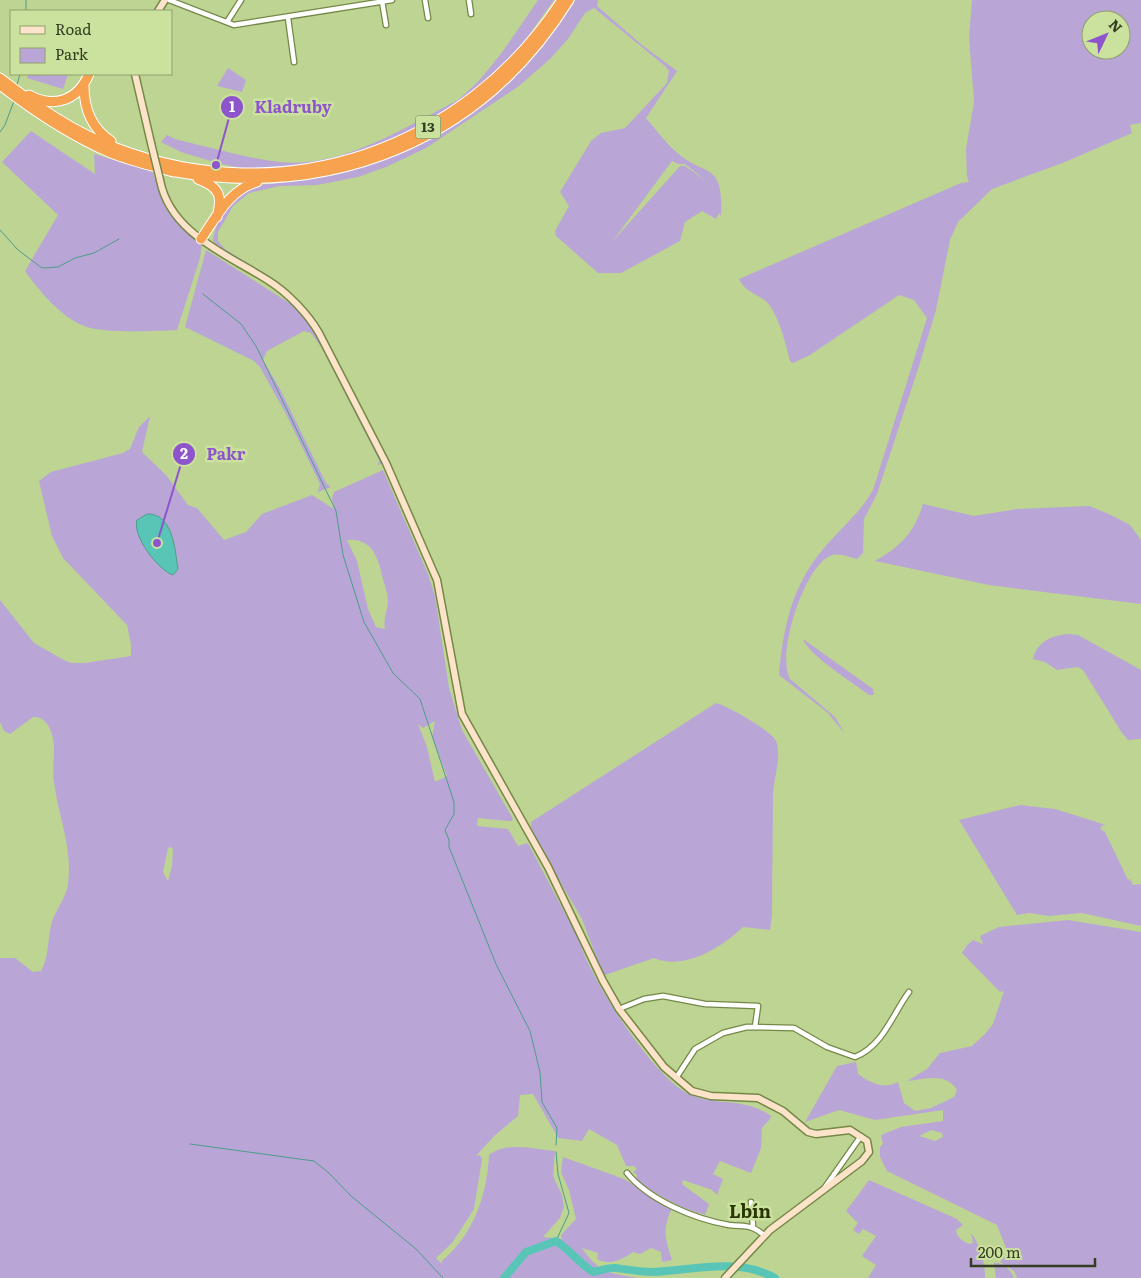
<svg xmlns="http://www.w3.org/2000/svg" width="1141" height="1278" font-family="Literata,serif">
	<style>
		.green { fill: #b9a6d7; fill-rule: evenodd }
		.water { fill: #59c5b6; stroke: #4e9c8a }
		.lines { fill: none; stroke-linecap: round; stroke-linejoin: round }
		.stream { stroke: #4e9c8a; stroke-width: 1 }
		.river { stroke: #59c5b6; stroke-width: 8 }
		.street-casing { stroke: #748848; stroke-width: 7 }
		.secondary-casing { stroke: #748848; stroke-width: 9 }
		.highway-casing { stroke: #fff; stroke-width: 11 }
		.street { stroke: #fff; stroke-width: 4.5 }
		.secondary { stroke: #fce3ca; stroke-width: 6 }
		.highway { stroke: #f6a24e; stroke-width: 9 }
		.secondary-bridge-casing { stroke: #748848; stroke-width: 9; stroke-linecap: butt }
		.secondary-bridge { stroke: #fce3ca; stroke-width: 6 }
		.labels { text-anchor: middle; stroke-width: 5; stroke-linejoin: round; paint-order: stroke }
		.shield { fill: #cbe29e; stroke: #616e47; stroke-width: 1 }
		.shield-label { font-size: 14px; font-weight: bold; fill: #343d22 }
		.quarter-label { font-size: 18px; font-weight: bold; fill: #293603; stroke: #cbe29e }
		.leader { fill: none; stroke: #8d54cb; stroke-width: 2 }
		.callout-dot { fill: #8d54cb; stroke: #cbe29e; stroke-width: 2 }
		.mark-label { font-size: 15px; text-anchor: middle; font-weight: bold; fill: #fff }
		.callout-label { font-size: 16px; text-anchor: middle; font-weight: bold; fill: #8d54cb; stroke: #cbe29e; stroke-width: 5; stroke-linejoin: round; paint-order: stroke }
	</style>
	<rect width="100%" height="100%" fill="#bed492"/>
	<path class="green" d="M 538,0 L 554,0 L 516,53 L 471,95 L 417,129 L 377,147 L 313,164 L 250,170 L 217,163 L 181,152 L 161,142 L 167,135 L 175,139 C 209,147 244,158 280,162 C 340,169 406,127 458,100 C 492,72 513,36 538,0 Z
		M 575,0 L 598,0 L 597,6 L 642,45 L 677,71 L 646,118 C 655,128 664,141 674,150 C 705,179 724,159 721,216 L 719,213 L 716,219 L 702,211 L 685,222 L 680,241 L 621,273 L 598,273 L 556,236 L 555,231 L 569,206 L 560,192 L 591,141 L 601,133 L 625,128 L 667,83 L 669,71 L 665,66 L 594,8 L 585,13 L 568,39 L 551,58 L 519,86 L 426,148 L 386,167 L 358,177 L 317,185 L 280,186 L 249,193 L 233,206 L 218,232 L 218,241 L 225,249 L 282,285 L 285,289 L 222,251 L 213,241 C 215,219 233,192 254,186 C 261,184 270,184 277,183 C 295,181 314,179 333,175 C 411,156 488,112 540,49 C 553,34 564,17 575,0 ZM 672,161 L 678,164 L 685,164 L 706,181 L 685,166 L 680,166 L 612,242 Z
		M 972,0 L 1141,0 L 1141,123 L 1130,125 L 1132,133 L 1065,162 L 992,189 L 958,222 L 950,240 L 936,310 L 919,366 L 877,494 L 864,519 L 863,553 L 857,559 C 849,557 838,552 830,556 C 804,567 776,655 790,679 L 835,717 L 845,734 L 828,713 L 779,675 C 783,628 792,585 824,548 C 841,528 860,513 873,490 L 927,318 L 914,300 L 899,295 L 810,355 L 793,363 L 790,361 C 785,343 781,322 770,306 C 762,294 745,294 739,279 L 961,183 L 969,182 L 967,177 L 966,149 L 974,102 L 969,37 ZM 1091,20 L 1121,20 L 1121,50 L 1091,50 Z
		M 228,68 L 246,80 L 242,92 L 217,86 Z
		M 28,74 L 68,74 L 63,89 L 27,78 Z
		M 31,131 L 95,174 L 94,154 L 153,172 C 161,204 178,222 202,244 L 200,258 L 177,330 C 153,331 106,334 84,326 C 60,316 40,292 25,271 L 58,215 L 2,162 Z
		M 206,250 L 294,306 L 311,325 L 382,461 L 381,464 L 378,465 L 379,460 L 322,348 L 311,333 L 304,331 L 267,351 L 263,360 L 280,389 L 326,483 L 331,487 L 318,492 L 320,484 L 286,414 L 260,367 L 254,361 L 185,327 Z
		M 150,416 L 142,452 L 166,475 L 188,505 L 197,508 L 224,540 L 246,532 L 262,514 L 312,495 L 334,509 L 332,499 L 334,492 L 383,470 L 428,574 L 435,596 L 449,688 L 462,730 L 513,819 L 512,821 L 508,821 L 478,818 L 477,826 L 508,829 L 518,846 L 527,843 L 529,845 L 579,940 C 589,977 655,1081 691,1095 C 718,1106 744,1097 771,1116 L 770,1119 L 762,1128 L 761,1148 L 751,1173 L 720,1161 L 713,1174 L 723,1179 L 717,1195 L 712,1190 L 683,1180 L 682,1184 L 709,1204 L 705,1215 C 680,1208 656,1195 636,1179 L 637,1175 L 633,1172 L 637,1169 L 634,1166 L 626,1166 L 617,1145 L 589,1129 L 582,1141 L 558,1138 L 533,1094 L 520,1095 L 518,1116 L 494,1136 L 476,1156 L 480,1155 L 482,1159 L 474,1209 L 452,1243 L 436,1258 L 442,1264 L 442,1261 C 474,1234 487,1195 489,1155 C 506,1141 535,1149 555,1151 L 553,1176 L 562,1195 L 564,1207 L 560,1218 L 543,1237 L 562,1239 L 561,1235 L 576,1219 L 569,1190 L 561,1172 L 563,1157 L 624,1179 L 672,1208 C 662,1230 665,1238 672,1260 L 662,1262 L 661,1252 L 651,1248 L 640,1254 L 633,1252 C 622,1260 609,1266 597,1259 L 598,1253 L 582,1248 C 599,1273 609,1273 638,1278 L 0,1278 L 0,958 L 15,958 L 33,972 L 41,971 C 50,956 47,935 53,919 C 58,907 66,897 68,884 C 73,849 58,815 54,782 C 51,763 58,747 50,729 C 47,722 41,716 33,717 L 10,734 L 4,731 L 0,722 L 0,600 L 34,643 L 62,659 L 71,663 L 85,663 L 131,656 L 131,644 L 127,625 L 63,558 L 52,536 L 39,481 L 51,472 L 123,453 L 130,449 L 139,427 ZM 164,519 L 177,563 L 173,575 L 166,572 ZM 347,540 C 373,538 378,558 383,579 C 385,586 388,594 388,602 C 387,612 383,619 385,629 L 376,627 L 368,609 L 357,561 ZM 435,721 L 432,737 L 447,776 L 435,782 L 427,747 L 418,724 L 423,728 ZM 171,847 L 173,849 L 172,866 L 168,881 L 163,872 L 168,848 Z
		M 923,504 L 974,516 L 1017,509 L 1089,506 L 1109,514 L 1130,525 L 1141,540 L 1141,604 L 989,585 L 875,561 C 901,546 914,533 923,504 Z
		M 1069,634 L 1078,635 L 1141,670 L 1141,739 L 1128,740 L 1122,733 L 1083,670 L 1077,667 L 1057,670 L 1045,662 L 1033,659 C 1037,641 1053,635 1069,634 Z
		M 803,639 L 873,689 L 874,695 L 869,695 C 855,684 807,654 803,639 Z
		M 716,703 C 726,705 772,731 776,741 C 782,756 774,777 773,793 C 773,834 772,875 772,915 L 770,930 L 743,927 C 722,947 685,971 654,958 L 605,975 L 599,964 L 582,919 L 538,844 L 531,826 L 531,822 Z
		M 1020,805 L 1055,809 L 1106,825 L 1103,825 L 1100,829 L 1105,832 L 1128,880 L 1130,879 L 1133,885 L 1141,884 L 1141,926 L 1082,913 L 1049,916 L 1029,913 L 1017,915 L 959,820 Z
		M 1068,920 L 1141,932 L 1141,1278 L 1017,1278 L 1014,1271 L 1000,1262 L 1008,1253 L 997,1225 L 887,1171 L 880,1157 L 880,1147 L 883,1144 L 881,1135 L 901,1127 L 943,1121 L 943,1110 L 875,1120 L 839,1110 L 805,1122 L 837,1066 L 856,1062 L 858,1074 C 871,1083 883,1090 898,1082 L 904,1103 L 915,1111 L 931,1108 L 954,1097 L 957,1090 C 946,1072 926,1079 907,1081 L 927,1069 L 940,1053 L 972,1046 L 985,1034 L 993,1024 L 1004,991 L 1000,992 L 962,953 L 967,945 L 973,940 L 983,944 L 980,936 L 999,927 ZM 931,1130 L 942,1133 L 943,1137 L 935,1141 L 919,1136 Z
		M 869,1180 L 957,1219 L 963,1225 L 956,1230 C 956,1237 964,1243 971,1244 L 973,1242 L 971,1233 C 981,1246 985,1262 985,1278 L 868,1278 L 876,1265 L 862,1256 L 876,1236 L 863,1229 L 859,1234 L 853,1230 L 858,1223 L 846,1211 Z
		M 994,1263 C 1004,1262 1010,1269 1014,1278 L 996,1278 Z"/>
	<path class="water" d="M 147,514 C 173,513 175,550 178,569 L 173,575 C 158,570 132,536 137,520 Z"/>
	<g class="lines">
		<path class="stream" d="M 26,11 L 26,0
			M 17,85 L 20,74
			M 0,132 L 5,125 L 14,101
			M 0,230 L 18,250 L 42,268 L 58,267 L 75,258 L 94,253 L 119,239
			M 203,294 L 241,324 L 256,346 L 336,511 L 343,555 L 364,622 L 393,673 L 420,699 L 454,802 L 454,814 L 445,830 L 449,840 L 449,847 L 496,964 L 530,1031 L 540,1072 L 542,1102 L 557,1128 L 556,1145
			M 190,1144 L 314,1161 L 329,1173 L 351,1196 L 416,1249 L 443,1278
			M 556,1241 L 569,1213 L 558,1174 L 556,1152"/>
		<path class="river" d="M 504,1278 L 526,1252 L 556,1241 C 570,1250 579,1263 593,1272 C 600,1271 609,1267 616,1268 C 629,1270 641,1272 654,1272 C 694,1270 737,1257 775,1278"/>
		<defs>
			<path id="street" d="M 169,0 L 234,25 L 392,0
				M 425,0 L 428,18
				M 469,0 L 471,14
				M 382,1 L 386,25
				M 288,18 L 294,62
				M 227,22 L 241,0
				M 619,1009 L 644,999 L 663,996 L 705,1004 L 758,1006 L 755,1027
				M 676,1078 L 695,1049 L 723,1033 L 747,1027 L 794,1028 L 827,1047 L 855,1057 C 883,1046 892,1015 909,992
				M 627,1173 C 649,1200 694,1219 729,1225 C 746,1227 750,1224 764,1235
				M 823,1190 L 861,1136
				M 751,1202 L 753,1226"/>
			<path id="secondary" d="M 158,11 L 165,0
				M 135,74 L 151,143
				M 160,180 C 170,234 229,255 269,281 C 288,293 308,314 319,333 L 386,463 L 437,580 L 462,714 L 548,867 L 603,981 L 619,1009 L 664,1067 L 692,1091 L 711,1096 L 758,1098 L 783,1111 L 808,1132 L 816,1134 L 850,1130 L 867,1141 L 869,1152 L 862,1161 L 770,1230 L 725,1278"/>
			<path id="highway" d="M 0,78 C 35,105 73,132 116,148 C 284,212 464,150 562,0
				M 0,85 C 35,112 71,136 111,153 C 131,161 153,166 174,172
				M 84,86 C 84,109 91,128 111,141
				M 29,95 C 55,109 78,100 89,74
				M 170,171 C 331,200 481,142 569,0
				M 198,179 C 219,187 223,195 217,217
				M 201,239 C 217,216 229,190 257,182"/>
		</defs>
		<use href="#street" class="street-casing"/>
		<use href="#secondary" class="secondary-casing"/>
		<use href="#highway" class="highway-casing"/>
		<use href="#street" class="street"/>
		<use href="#secondary" class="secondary"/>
		<use href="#highway" class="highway"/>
		<defs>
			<path id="secondary-bridge" d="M 151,143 L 160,180"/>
		</defs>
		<use href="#secondary-bridge" class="secondary-bridge-casing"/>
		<use href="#secondary-bridge" class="secondary-bridge"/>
	</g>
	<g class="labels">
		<rect class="shield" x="415.5" y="115.5" width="25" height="23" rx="4"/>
		<g class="shield-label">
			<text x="428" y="132">13</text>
		</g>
		<g class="quarter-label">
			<text x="750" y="1218">Lbín</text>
		</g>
	</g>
	<path class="leader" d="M216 165L232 107M157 543L184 454"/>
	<g class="callout-dot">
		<circle cx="216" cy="165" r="5"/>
		<circle cx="157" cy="543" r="5"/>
		<circle cx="232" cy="107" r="12"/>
		<circle cx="184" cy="454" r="12"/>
	</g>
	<g class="mark-label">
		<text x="232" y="112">1</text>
		<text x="184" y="459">2</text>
	</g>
	<g class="callout-label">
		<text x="293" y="113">Kladruby</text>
		<text x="226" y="460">Pakr</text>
	</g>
	<rect x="10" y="10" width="162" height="65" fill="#cbe29e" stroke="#8fa06c"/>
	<rect x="20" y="26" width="25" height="8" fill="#fce3ca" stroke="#8fa06c"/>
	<text x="55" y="35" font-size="15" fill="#343d22">Road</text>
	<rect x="20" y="48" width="25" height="15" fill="#b9a6d7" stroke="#8fa06c"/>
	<text x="55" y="60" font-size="15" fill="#343d22">Park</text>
	<g transform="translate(1106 35) rotate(47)"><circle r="24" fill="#cbe29e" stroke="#8fa06c"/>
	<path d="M0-4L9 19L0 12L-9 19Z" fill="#8d54cb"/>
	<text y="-8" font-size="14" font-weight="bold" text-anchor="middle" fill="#343d22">N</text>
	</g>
	<path d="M971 1258v8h124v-8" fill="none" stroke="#343d22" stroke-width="2.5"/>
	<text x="978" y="1258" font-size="15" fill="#343d22" stroke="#cbe29e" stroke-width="4" paint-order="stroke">200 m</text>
</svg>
